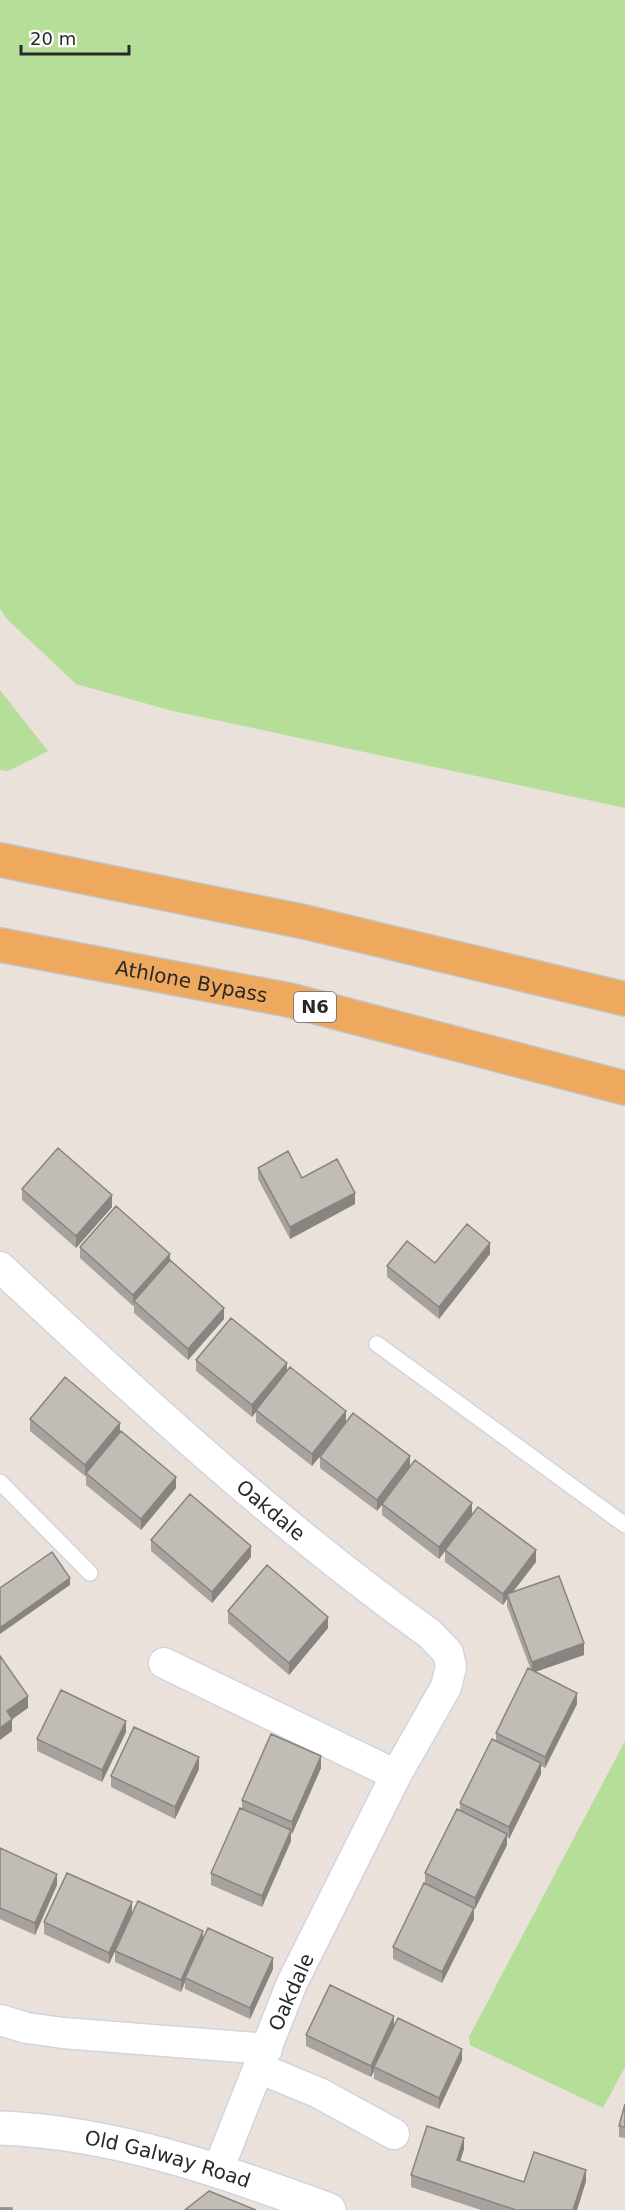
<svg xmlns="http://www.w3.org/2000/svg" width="625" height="2210" font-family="'DejaVu Sans',sans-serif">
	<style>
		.green { fill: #b5de99 }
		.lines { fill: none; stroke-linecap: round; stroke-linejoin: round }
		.service-casing { stroke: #d0d4e0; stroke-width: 18 }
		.minor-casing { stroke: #d0d4e0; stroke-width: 33 }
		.secondary-casing { stroke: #d0d4e0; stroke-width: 36 }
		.trunk-casing { stroke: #c3c3c3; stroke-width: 36 }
		.service { stroke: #fff; stroke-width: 15 }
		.minor { stroke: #fff; stroke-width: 30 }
		.secondary { stroke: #fff; stroke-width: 33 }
		.trunk { stroke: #eea95e; stroke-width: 33 }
		.wall { fill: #a7a29d }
		.shaded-wall { fill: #888480 }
		.building { fill: #c2bcb7; stroke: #888480; stroke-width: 1.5 }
		.labels { text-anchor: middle; stroke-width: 5; stroke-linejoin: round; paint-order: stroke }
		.shield { fill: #fff; stroke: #686868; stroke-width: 1.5 }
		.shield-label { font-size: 18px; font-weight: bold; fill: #282828 }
		.street-label { font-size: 20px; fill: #282828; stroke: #fff }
	</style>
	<rect width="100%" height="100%" fill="#eae2da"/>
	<path class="green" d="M 0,0 L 625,0 L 625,808 L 169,710 L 76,684 L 7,619 L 0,609 Z
		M 0,690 L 48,751 L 8,771 L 0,770 Z
		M 625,1741 L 625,2067 L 603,2108 L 470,2045 L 469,2037 Z"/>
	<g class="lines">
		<defs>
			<path id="service" d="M 377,1344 L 625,1525
				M 0,1482 L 90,1573"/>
			<g id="minor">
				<path id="s1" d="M 0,1267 C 140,1398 274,1522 430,1634 L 448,1653 L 451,1667 L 446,1687 L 396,1775 L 292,1983 L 218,2170"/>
				<path d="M 164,1663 L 396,1775"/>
				<path d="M 0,2020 L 27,2028 L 63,2033 L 267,2049"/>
				<path d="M 259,2068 L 319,2093 L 394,2134"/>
			</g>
			<g id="secondary">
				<path id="s2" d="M 0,2128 C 114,2132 223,2171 329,2210"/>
			</g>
			<g id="trunk">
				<path d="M 0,860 L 305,922 L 625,999"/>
				<path id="s3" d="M 0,945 L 289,1000 L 625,1088"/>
			</g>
		</defs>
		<use href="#service" class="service-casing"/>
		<use href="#minor" class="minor-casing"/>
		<use href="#secondary" class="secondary-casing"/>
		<use href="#trunk" class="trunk-casing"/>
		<use href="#service" class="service"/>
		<use href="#minor" class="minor"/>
		<use href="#secondary" class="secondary"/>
		<use href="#trunk" class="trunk"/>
	</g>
	<path class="wall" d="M 258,1168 L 302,1178 L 355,1204 L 290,1239 L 258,1179 Z
		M 22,1189 L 112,1207 L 76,1248 L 22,1200 Z
		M 80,1247 L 170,1261 L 224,1319 L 188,1360 L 134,1313 L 134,1305 L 133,1306 L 80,1258 Z
		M 490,1254 L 439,1319 L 387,1277 L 387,1266 L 435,1263 Z
		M 196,1360 L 287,1371 L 346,1421 L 410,1467 L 472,1515 L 536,1562 L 512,1593 L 584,1655 L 535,1672 L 577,1704 L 545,1768 L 541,1766 L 541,1774 L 509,1839 L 507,1837 L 507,1845 L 475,1909 L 474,1909 L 474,1919 L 442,1983 L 393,1959 L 393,1947 L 425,1884 L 425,1873 L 460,1810 L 460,1803 L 496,1741 L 496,1733 L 531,1670 L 507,1606 L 507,1599 L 503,1605 L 445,1562 L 445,1551 L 439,1559 L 382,1515 L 382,1505 L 377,1511 L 320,1468 L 320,1457 L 323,1453 L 312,1466 L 256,1422 L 256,1412 L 252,1417 L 196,1371 Z
		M 30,1419 L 120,1432 L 176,1488 L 141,1530 L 86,1485 L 86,1476 L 85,1476 L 30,1431 Z
		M 151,1540 L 251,1557 L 212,1603 L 151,1551 Z
		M 228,1611 L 328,1628 L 289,1675 L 228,1623 Z
		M 126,1732 L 102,1782 L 37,1751 L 37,1739 Z
		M 321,1768 L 292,1834 L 291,1833 L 291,1841 L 262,1907 L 211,1885 L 211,1873 L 242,1808 L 242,1800 Z
		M 199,1769 L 175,1819 L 111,1787 L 111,1776 Z
		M 0,1848 L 57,1885 L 35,1935 L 0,1919 Z
		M 132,1914 L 109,1964 L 44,1934 L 44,1922 Z
		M 203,1938 L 273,1969 L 250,2019 L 185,1989 L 185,1982 L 181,1992 L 115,1962 L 115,1951 Z
		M 394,2025 L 462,2060 L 439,2109 L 374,2079 L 374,2071 L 371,2077 L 306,2046 L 306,2035 Z
		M 625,2104 L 625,2138 L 619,2137 L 619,2126 Z
		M 464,2149 L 460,2161 L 524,2182 L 586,2181 L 577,2210 L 481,2210 L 411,2187 L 411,2175 Z"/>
	<path class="shaded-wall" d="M 355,1193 L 355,1204 L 290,1239 L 290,1227 Z
		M 112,1195 L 112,1207 L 76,1248 L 76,1236 Z
		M 490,1243 L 490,1254 L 439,1319 L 439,1307 Z
		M 170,1254 L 170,1265 L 134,1301 L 133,1306 L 133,1295 Z
		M 224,1308 L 224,1319 L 188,1360 L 188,1349 Z
		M 287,1363 L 287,1375 L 256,1410 L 256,1412 L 252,1417 L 252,1405 Z
		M 346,1411 L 346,1423 L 312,1466 L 312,1454 Z
		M 120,1423 L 120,1434 L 86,1473 L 85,1476 L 85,1465 Z
		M 410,1456 L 410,1468 L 377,1511 L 377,1500 Z
		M 176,1477 L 176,1488 L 141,1530 L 141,1519 Z
		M 472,1503 L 472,1515 L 439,1559 L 439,1547 Z
		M 251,1546 L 251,1557 L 212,1603 L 212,1592 Z
		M 536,1550 L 536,1562 L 508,1598 L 507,1594 L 507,1599 L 503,1605 L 503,1594 Z
		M 70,1578 L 70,1585 L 0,1634 L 0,1628 Z
		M 328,1617 L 328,1628 L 289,1675 L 289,1663 Z
		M 584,1643 L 584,1655 L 532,1673 L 532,1662 Z
		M 577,1693 L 577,1704 L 545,1768 L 545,1757 Z
		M 28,1696 L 28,1708 L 7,1723 L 7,1711 Z
		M 12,1719 L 12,1731 L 0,1740 L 0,1728 Z
		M 126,1721 L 126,1732 L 102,1782 L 102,1770 Z
		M 321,1756 L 321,1768 L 292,1834 L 292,1822 Z
		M 199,1757 L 199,1769 L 175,1819 L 175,1807 Z
		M 541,1763 L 541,1774 L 509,1839 L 509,1827 Z
		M 291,1830 L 291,1841 L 262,1907 L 262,1896 Z
		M 507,1834 L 507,1845 L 475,1909 L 475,1898 Z
		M 57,1874 L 57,1885 L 35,1935 L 35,1923 Z
		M 132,1902 L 132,1914 L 109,1964 L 109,1953 Z
		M 474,1908 L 474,1919 L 442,1983 L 442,1972 Z
		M 203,1931 L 203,1942 L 185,1978 L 185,1982 L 181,1992 L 181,1980 Z
		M 273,1958 L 273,1969 L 250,2019 L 250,2008 Z
		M 394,2016 L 394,2028 L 374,2067 L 374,2071 L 371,2077 L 371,2066 Z
		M 462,2049 L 462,2060 L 439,2109 L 439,2098 Z
		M 464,2138 L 464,2149 L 457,2171 L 457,2160 Z
		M 586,2170 L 586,2181 L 577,2210 L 573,2210 Z"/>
	<path class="building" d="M 58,1148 L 112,1195 L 76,1236 L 22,1189 Z
		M 288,1151 L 302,1178 L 337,1159 L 355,1193 L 290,1227 L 258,1168 Z
		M 116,1206 L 170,1254 L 133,1295 L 80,1247 Z
		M 467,1224 L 490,1243 L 439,1307 L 387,1266 L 407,1241 L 435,1263 Z
		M 170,1260 L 224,1308 L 188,1349 L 134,1301 Z
		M 231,1318 L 287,1363 L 252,1405 L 196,1360 Z
		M 290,1367 L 346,1411 L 312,1454 L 256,1410 Z
		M 65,1377 L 120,1423 L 85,1465 L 30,1419 Z
		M 353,1413 L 410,1456 L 377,1500 L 320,1457 Z
		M 121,1431 L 176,1477 L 141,1519 L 86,1473 Z
		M 415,1460 L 472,1503 L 439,1547 L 382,1504 Z
		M 190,1494 L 251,1546 L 212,1592 L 151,1540 Z
		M 478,1507 L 536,1550 L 503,1594 L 445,1550 Z
		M 52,1552 L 70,1578 L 0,1628 L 0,1588 Z
		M 267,1565 L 328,1617 L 289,1663 L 228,1611 Z
		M 559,1576 L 584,1643 L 532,1662 L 507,1594 Z
		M 0,1656 L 28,1696 L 7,1711 L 12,1719 L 0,1728 Z
		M 528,1668 L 577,1693 L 545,1757 L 496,1733 Z
		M 61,1690 L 126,1721 L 102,1770 L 37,1739 Z
		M 134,1727 L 199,1757 L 175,1807 L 111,1776 Z
		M 271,1734 L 321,1756 L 292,1822 L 242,1800 Z
		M 492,1739 L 541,1763 L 509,1827 L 460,1803 Z
		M 240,1808 L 291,1830 L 262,1896 L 211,1873 Z
		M 457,1809 L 507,1834 L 475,1898 L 425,1873 Z
		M 0,1848 L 57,1874 L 35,1923 L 0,1908 Z
		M 67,1873 L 132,1902 L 109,1953 L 44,1922 Z
		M 424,1883 L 474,1908 L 442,1972 L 393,1947 Z
		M 138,1901 L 203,1931 L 181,1980 L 115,1951 Z
		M 208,1928 L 273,1958 L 250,2008 L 185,1978 Z
		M 330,1985 L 394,2016 L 371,2066 L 306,2035 Z
		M 398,2018 L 462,2049 L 439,2098 L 374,2067 Z
		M 625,2104 L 625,2127 L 619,2126 Z
		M 427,2126 L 464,2138 L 457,2160 L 524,2182 L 534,2152 L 586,2170 L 573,2210 L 516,2210 L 411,2175 Z
		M 209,2191 L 256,2210 L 185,2210 Z
		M 0,2208 L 12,2208 L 12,2210 L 0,2210 Z"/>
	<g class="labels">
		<rect class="shield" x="294" y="992" width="42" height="30" rx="4.5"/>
		<g class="shield-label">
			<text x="315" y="1013">N6</text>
		</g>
		<g class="street-label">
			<text dy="7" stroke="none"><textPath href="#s3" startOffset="195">Athlone Bypass</textPath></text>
			<text dy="7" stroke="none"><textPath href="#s1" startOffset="364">Oakdale</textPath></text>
			<text transform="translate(291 1992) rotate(-66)" y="7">Oakdale</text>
			<text dy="7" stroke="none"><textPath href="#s2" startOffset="171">Old Galway Road</textPath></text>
		</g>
	</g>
	<path d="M21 45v9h108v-9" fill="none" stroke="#282828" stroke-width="3"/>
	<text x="30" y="45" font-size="18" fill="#282828" stroke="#ffffff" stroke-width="4.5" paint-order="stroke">20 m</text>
</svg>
